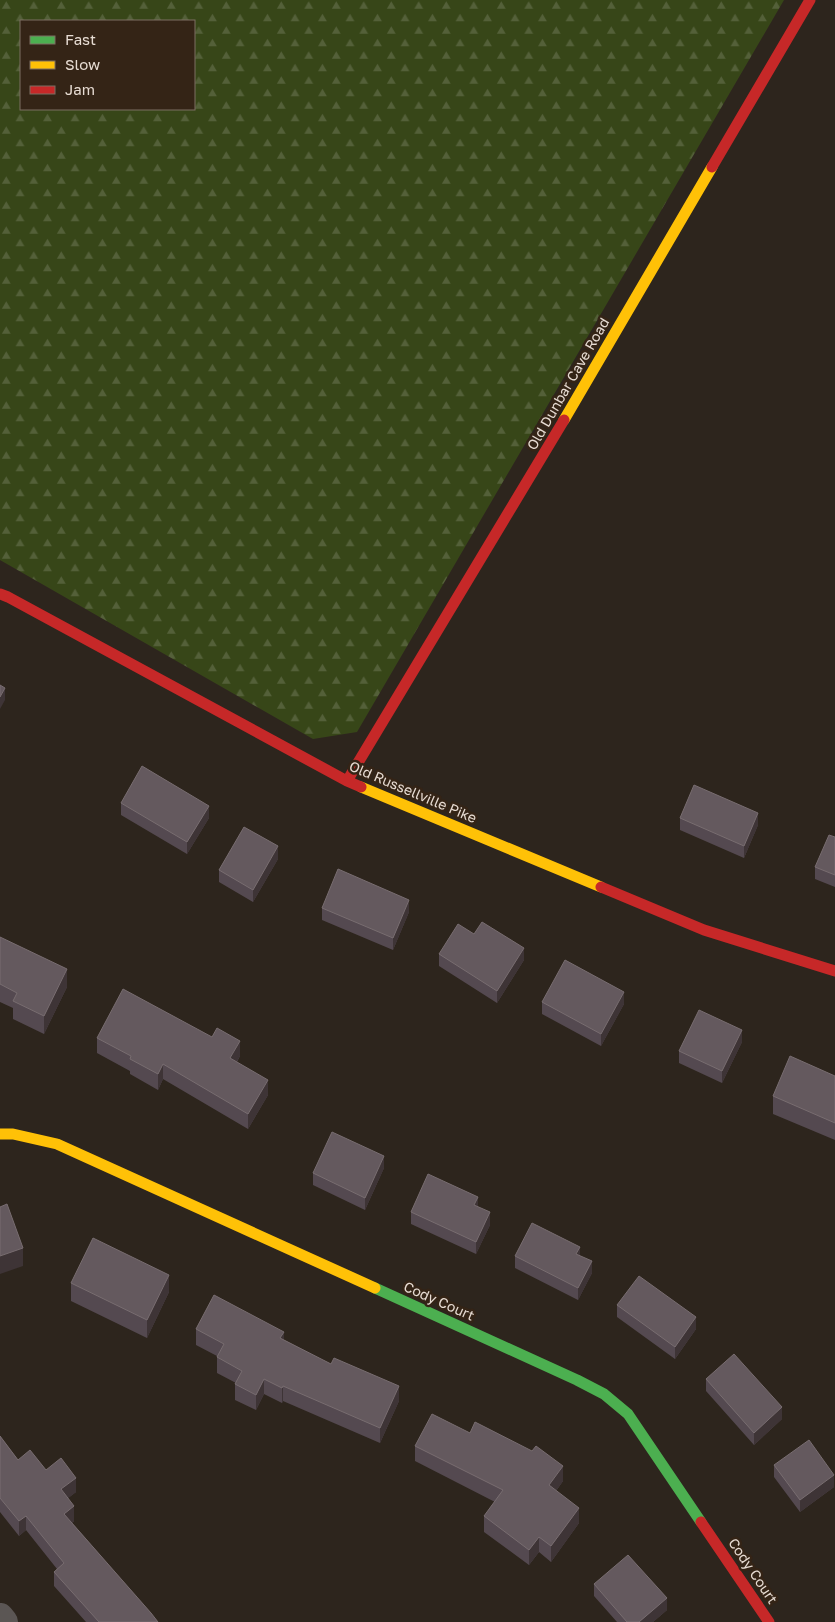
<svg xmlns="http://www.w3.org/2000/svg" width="835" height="1622" font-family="'Golos Text',sans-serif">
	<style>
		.forest { fill: url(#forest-firs); fill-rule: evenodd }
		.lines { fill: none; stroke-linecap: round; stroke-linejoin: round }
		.street { stroke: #5b5654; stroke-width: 28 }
		.fast { stroke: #4caf50; stroke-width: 11 }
		.slow { stroke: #ffc107; stroke-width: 11 }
		.jam { stroke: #c62828; stroke-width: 11 }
		.wall { fill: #544950 }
		.shaded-wall { fill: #3e3436 }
		.building { fill: #64595e; stroke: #786d70 }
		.labels { text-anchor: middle; stroke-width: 5; stroke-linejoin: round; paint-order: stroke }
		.street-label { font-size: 14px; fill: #e7dcd3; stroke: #342416 }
	</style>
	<defs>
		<pattern id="forest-firs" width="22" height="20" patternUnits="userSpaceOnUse" patternTransform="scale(1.25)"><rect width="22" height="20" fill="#374618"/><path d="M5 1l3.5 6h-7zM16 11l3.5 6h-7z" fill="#546039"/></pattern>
	</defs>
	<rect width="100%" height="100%" fill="#2d251d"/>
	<path class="forest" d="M 0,0 L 784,0 L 357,732 L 313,739 L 0,560 ZM 21,21 L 194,21 L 194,109 L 21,109 Z"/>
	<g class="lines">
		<path class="street" d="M 0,1617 L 4,1622"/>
		<path class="fast" d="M 375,1288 L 577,1380 L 604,1394 L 628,1414 L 701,1522"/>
		<path class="slow" d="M 564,420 L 712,167
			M 361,787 L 601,887
			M 0,1134 L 13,1134 L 57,1144 L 375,1288"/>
		<path class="jam" d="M 712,167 L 810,0
			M 0,594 L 8,597 L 347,781 L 361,787
			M 347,781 L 564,420
			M 601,887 L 704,930 L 835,971
			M 701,1522 L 769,1622"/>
	</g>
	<path class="wall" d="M 121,803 L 209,818 L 187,854 L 121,815 Z
		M 680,818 L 758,825 L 744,858 L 680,830 Z
		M 835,837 L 835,887 L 815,879 L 815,867 Z
		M 278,859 L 253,902 L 219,882 L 219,870 Z
		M 322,908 L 409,912 L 393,950 L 322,920 Z
		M 474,934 L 524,960 L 497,1003 L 439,966 L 439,954 Z
		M 0,937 L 67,987 L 44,1034 L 13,1019 L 13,1008 L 0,1002 Z
		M 542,1002 L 624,1004 L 601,1046 L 542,1014 Z
		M 97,1038 L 240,1056 L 237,1062 L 268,1095 L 248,1129 L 163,1079 L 158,1090 L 130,1074 L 130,1071 L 97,1053 Z
		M 742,1042 L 722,1083 L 679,1063 L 679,1051 Z
		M 835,1076 L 835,1140 L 773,1114 L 773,1096 Z
		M 384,1168 L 365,1210 L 313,1185 L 313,1173 Z
		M 478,1207 L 490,1225 L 476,1254 L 411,1224 L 411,1212 Z
		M 515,1256 L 580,1256 L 592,1273 L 578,1300 L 515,1268 Z
		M 71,1283 L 169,1292 L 147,1338 L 71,1301 Z
		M 617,1305 L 696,1329 L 675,1359 L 617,1317 Z
		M 196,1329 L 284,1340 L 399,1401 L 380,1443 L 283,1401 L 282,1403 L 264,1394 L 256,1410 L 235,1400 L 235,1384 L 236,1383 L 217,1373 L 217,1356 L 196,1345 Z
		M 706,1379 L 782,1419 L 754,1445 L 706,1391 Z
		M 0,1436 L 18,1460 L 46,1470 L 76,1492 L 68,1498 L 74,1521 L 72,1523 L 158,1622 L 86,1622 L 54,1586 L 54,1572 L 57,1569 L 26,1530 L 19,1536 L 0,1512 Z
		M 415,1446 L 563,1481 L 556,1491 L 579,1523 L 551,1562 L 539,1552 L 529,1565 L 484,1532 L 484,1516 L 495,1502 L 415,1461 Z
		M 774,1465 L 834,1487 L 800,1512 L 774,1477 Z
		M 594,1584 L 667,1610 L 653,1622 L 617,1622 L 594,1596 Z"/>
	<path class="shaded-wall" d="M 5,688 L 5,700 L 0,709 L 0,697 Z
		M 209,806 L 209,818 L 187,854 L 187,842 Z
		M 758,813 L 758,825 L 744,858 L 744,846 Z
		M 278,846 L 278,859 L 253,902 L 253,890 Z
		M 409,900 L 409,912 L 393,950 L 393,938 Z
		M 524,948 L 524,960 L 497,1003 L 497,991 Z
		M 67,969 L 67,987 L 44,1034 L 44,1016 Z
		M 624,992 L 624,1004 L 601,1046 L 601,1034 Z
		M 742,1030 L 742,1042 L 722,1083 L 722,1071 Z
		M 240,1041 L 240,1056 L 230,1073 L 230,1058 Z
		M 163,1064 L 163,1079 L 158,1090 L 158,1074 Z
		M 268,1080 L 268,1095 L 248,1129 L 248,1114 Z
		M 384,1156 L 384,1168 L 365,1210 L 365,1198 Z
		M 478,1197 L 478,1209 L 474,1205 Z
		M 490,1212 L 490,1225 L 476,1254 L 476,1242 Z
		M 580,1247 L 580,1259 L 576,1254 Z
		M 23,1248 L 23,1266 L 0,1274 L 0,1256 Z
		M 592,1261 L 592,1273 L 578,1300 L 578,1288 Z
		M 169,1275 L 169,1292 L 147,1338 L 147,1320 Z
		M 696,1317 L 696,1329 L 675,1359 L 675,1347 Z
		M 284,1332 L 284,1348 L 280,1338 Z
		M 264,1379 L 264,1394 L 256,1410 L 256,1395 Z
		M 283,1386 L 283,1401 L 282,1403 L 282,1388 Z
		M 399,1386 L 399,1401 L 380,1443 L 380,1428 Z
		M 782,1407 L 782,1419 L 754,1445 L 754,1433 Z
		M 563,1466 L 563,1481 L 549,1501 L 549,1485 Z
		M 834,1475 L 834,1487 L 800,1512 L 800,1500 Z
		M 76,1478 L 76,1492 L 61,1504 L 61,1489 Z
		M 74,1506 L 74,1521 L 64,1529 L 64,1514 Z
		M 579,1508 L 579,1523 L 551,1562 L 551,1546 Z
		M 26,1516 L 26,1530 L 19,1536 L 19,1521 Z
		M 539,1537 L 539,1552 L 529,1565 L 529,1550 Z
		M 667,1598 L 667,1610 L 653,1622 L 639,1622 Z"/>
	<path class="building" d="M 0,685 L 5,688 L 0,697 Z
		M 142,766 L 209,806 L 187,842 L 121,803 Z
		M 694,785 L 758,813 L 744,846 L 680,818 Z
		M 244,827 L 278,846 L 253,890 L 219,870 Z
		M 829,835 L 835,837 L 835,875 L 815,867 Z
		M 338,869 L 409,900 L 393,938 L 322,908 Z
		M 482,922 L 524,948 L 497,991 L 439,954 L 458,924 L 474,934 Z
		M 0,937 L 67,969 L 44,1016 L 13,1001 L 17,993 L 0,984 Z
		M 565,960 L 624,992 L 601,1034 L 542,1002 Z
		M 123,989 L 212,1037 L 217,1028 L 240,1041 L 230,1058 L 268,1080 L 248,1114 L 163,1064 L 158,1074 L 130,1059 L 131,1056 L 97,1038 Z
		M 699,1010 L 742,1030 L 722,1071 L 679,1051 Z
		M 790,1056 L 835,1076 L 835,1123 L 773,1096 Z
		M 332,1132 L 384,1156 L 365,1198 L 313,1173 Z
		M 428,1174 L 478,1197 L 474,1205 L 490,1212 L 476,1242 L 411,1212 Z
		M 7,1204 L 23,1248 L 0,1256 L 0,1207 Z
		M 532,1223 L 580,1247 L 576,1254 L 592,1261 L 578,1288 L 515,1256 Z
		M 93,1238 L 169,1275 L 147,1320 L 71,1283 Z
		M 639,1276 L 696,1317 L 675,1347 L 617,1305 Z
		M 214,1295 L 284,1332 L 280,1338 L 331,1364 L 334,1358 L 399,1386 L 380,1428 L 283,1386 L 282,1388 L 264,1379 L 256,1395 L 235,1384 L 242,1371 L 217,1357 L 224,1344 L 196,1329 Z
		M 734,1354 L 782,1407 L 754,1433 L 706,1379 Z
		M 432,1414 L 470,1433 L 475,1422 L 532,1451 L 536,1446 L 563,1466 L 549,1485 L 579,1508 L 551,1546 L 539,1537 L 529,1550 L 484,1516 L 503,1490 L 415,1446 Z
		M 0,1436 L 18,1460 L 30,1450 L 46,1470 L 61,1458 L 76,1478 L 61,1489 L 74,1506 L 64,1514 L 151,1613 L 158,1622 L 99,1622 L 54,1572 L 64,1563 L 26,1516 L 19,1521 L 0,1498 Z
		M 809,1440 L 834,1475 L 800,1500 L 774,1465 Z
		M 628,1555 L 667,1598 L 639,1622 L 627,1622 L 594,1584 Z"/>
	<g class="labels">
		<g class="street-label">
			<text transform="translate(568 384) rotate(-60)" y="5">Old Dunbar Cave Road</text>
			<text transform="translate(413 792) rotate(23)" y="5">Old Russellville Pike</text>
			<text transform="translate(439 1301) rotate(24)" y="5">Cody Court</text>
			<text transform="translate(753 1571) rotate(56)" y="5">Cody Court</text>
		</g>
	</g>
	<rect x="20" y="20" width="175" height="90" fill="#342416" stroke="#7c6e62"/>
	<rect x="30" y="36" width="25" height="8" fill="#4caf50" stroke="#7c6e62"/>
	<text x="65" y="45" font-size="15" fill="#e7dcd3">Fast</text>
	<rect x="30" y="61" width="25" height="8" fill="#ffc107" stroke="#7c6e62"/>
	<text x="65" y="70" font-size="15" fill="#e7dcd3">Slow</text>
	<rect x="30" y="86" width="25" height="8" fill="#c62828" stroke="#7c6e62"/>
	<text x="65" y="95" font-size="15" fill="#e7dcd3">Jam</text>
</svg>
